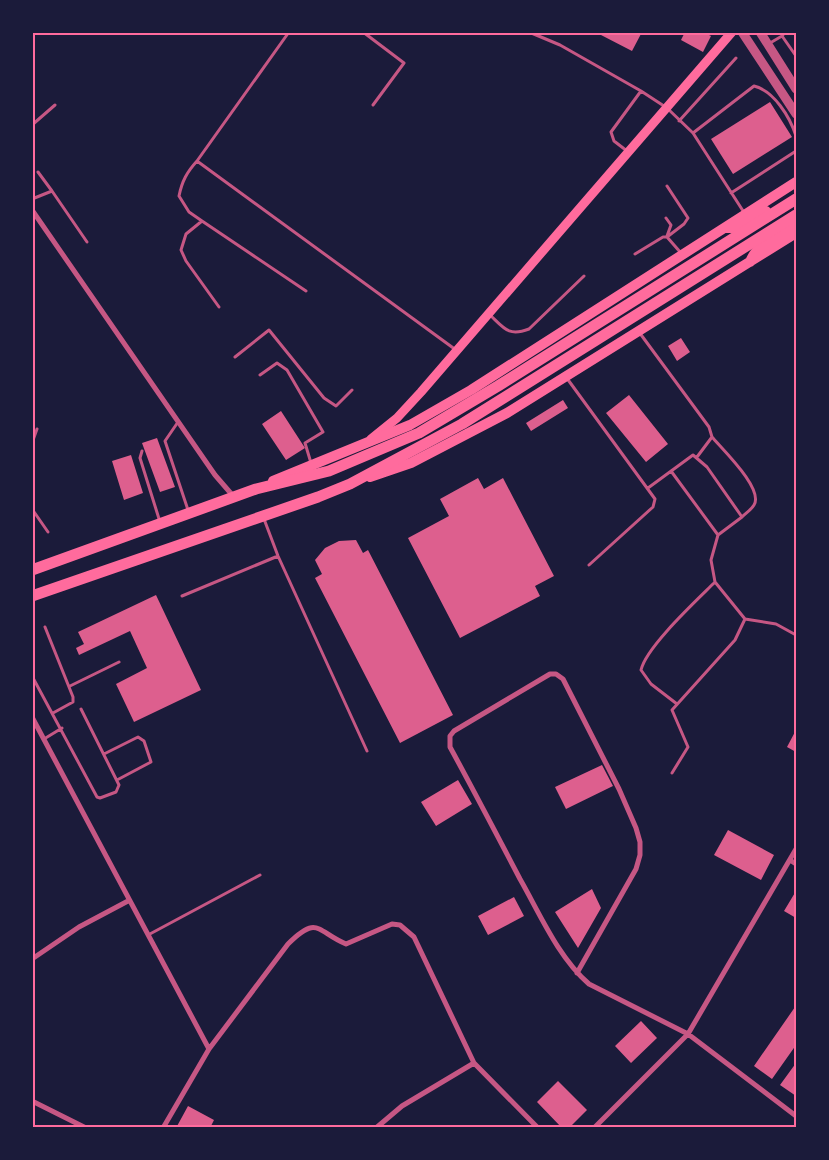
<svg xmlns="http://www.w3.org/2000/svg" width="829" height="1160" font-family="'Archivo Narrow',sans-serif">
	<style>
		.building { fill: #dd5f8e }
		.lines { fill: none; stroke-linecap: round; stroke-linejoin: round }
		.service { stroke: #c65784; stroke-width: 3 }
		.minor { stroke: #c65784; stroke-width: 5 }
		.tertiary { stroke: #c65784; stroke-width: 9 }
		.secondary { stroke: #ff6b9d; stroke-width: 9 }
		.primary { stroke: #ff6b9d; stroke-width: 10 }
		.trunk { stroke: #ff6b9d; stroke-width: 11 }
		.neatline { fill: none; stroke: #ff6b9d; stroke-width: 2 }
	</style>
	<rect width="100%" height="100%" fill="#1b1b3a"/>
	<path class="building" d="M 603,32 L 642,32 L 632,51 L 601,35 Z
		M 685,32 L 703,32 L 711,36 L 703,52 L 681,40 Z
		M 770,102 L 792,137 L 733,174 L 711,139 Z
		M 681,338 L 690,352 L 677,361 L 668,346 Z
		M 629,395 L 668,444 L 646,462 L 606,413 Z
		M 563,400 L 568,408 L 531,431 L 526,423 Z
		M 281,411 L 305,448 L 286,460 L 262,424 Z
		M 157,438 L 175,487 L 160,492 L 142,443 Z
		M 131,455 L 143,493 L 124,500 L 112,461 Z
		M 478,478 L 484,489 L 503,478 L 554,576 L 535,586 L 540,596 L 460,638 L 408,538 L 449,516 L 440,499 Z
		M 356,540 L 363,553 L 368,550 L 453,715 L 400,743 L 315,578 L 322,574 L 315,560 L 325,548 L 339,541 Z
		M 156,595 L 201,690 L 134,722 L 116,684 L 147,668 L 130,631 L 79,655 L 76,648 L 84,644 L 78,632 Z
		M 796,730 L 796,752 L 787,747 Z
		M 602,765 L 613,786 L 566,809 L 555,787 Z
		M 458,780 L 472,804 L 436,826 L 421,802 Z
		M 728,830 L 774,855 L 761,880 L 714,855 Z
		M 592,889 L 601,908 L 578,948 L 555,912 Z
		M 796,891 L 796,918 L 784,911 Z
		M 514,897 L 524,916 L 488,935 L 478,916 Z
		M 795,1007 L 796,1045 L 772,1079 L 754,1066 Z
		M 641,1021 L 657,1038 L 631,1063 L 615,1046 Z
		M 796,1063 L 796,1096 L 780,1085 Z
		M 558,1081 L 587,1110 L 569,1128 L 562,1128 L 537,1102 Z
		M 188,1106 L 214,1120 L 210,1128 L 176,1128 Z"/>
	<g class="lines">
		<path class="service" d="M 289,32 L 197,161 L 456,350
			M 363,32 L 404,63 L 373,105
			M 529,32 L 560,45 L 641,91
			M 785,32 L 782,36 L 796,56
			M 770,43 L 782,36
			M 679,121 L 736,58
			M 32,125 L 55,105
			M 693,133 L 754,86 C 774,91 790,117 796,136
			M 627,151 L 614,141 L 611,132 L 641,91 L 667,108 L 693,133 L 745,214
			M 197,161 C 187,172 182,181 179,196 L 189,212 L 202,221 L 186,234 L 181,250 L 186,261 L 219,307
			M 38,172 L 52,191
			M 731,193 L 796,151
			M 32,199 L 52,191 L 87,242
			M 666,218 L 671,225 L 667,236
			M 202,221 L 306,291
			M 667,237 L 684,224 L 688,218 L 667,186
			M 635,254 L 663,237 L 667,237 L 681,253
			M 489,314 C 504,328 508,337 529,329 L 584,276
			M 639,332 L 709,427 L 712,437 L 697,457
			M 235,357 L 269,330 L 324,398 L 336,406 L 352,390
			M 260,375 L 277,363 L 287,370 L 323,432 L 305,443 L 311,463
			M 566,377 L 655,499 L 653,507 L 589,565
			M 178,422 L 165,441 L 188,510
			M 712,437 C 723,450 764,489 754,505 C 751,510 746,513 742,517
			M 32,443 L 37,429
			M 142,451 L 140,458 L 160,522
			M 671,471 L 718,535
			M 648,488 L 693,455 L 707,467 L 742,517 L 718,535 L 711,560 L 715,582 L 745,619 L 735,640 L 672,710 L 688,747 L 672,773
			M 32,509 L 48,532
			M 264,519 L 278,556 L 367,751
			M 182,596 L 278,556
			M 745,619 L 776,624 L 796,635
			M 45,627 L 73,697 L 73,702 L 53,713
			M 32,676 L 97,797 L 100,798 L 116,792 L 119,785 L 81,709
			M 70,686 L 119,662
			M 677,704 L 651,684 L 641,670 C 646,647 697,600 715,582
			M 44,739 L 62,728
			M 104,754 L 138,737 L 144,741 L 151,762 L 117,780
			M 148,935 L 260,875"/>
		<path class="minor" d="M 32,210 L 215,475 L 234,497
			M 32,717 L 209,1049
			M 790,860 L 796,864
			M 32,959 L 79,927 L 128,901
			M 577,973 L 636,869 L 640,855 L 640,842 L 636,828 L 619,789 L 563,679 L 556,674 L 550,674 L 454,731 L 450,736 L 450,747 C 474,791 497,835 520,879 C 540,914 558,957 589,984 L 688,1034 L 796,1116
			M 32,1101 L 86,1128
			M 163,1128 L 209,1049 L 288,944 C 318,914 317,932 346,944 L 392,924 L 400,925 L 414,937 L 474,1063 L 538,1128
			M 376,1128 L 402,1106 L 474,1063
			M 594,1128 L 688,1034 L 796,849"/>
		<path class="tertiary" d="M 742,32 L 796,114
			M 760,32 L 796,89"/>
		<path class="secondary" d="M 371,439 L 397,418 L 421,392 L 732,32"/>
		<path class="primary" d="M 727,228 L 737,228 L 766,211
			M 750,262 C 757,243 781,234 796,224
			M 370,477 L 411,463 L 507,413 L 796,233
			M 273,481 L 410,425 L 471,390 L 796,182"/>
		<path class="trunk" d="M 32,570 L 256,489 L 329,471 L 419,433 L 498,386 L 796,199
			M 32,596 L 318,497 L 350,484 L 462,424 L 796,215"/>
	</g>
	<rect width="829" height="1160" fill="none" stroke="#1b1b3a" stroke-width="68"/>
	<rect x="34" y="34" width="761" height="1092" class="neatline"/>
</svg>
